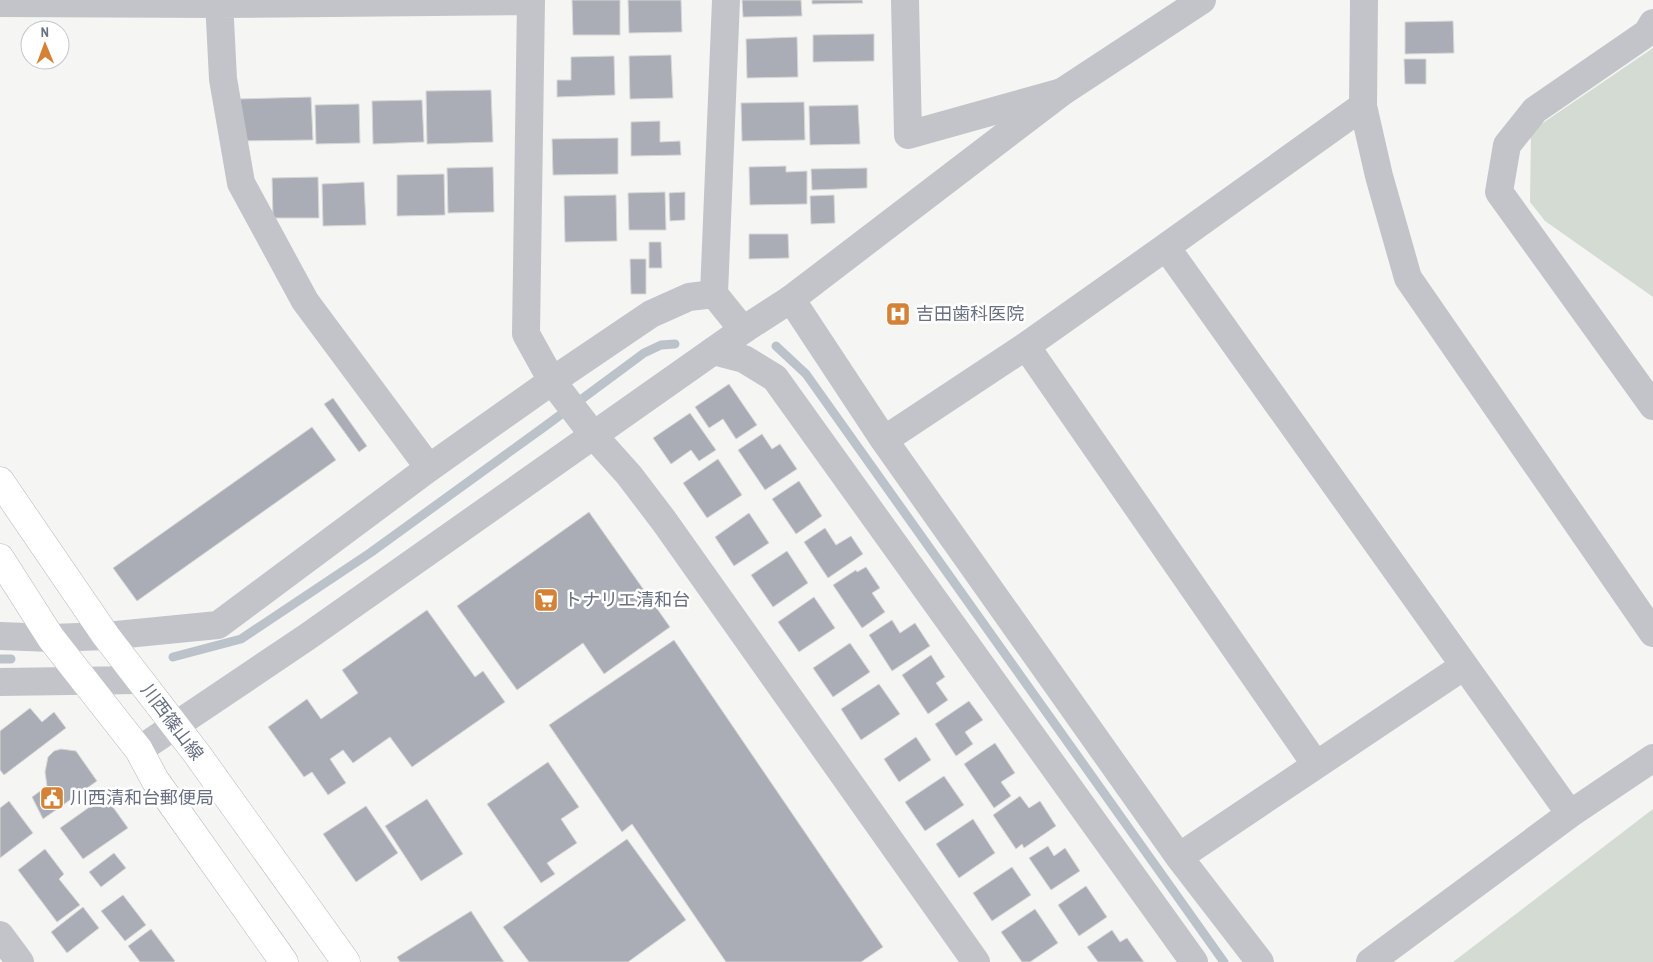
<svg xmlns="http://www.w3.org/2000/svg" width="1653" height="962" font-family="'Archivo Narrow','Noto Sans JP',sans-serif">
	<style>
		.green { fill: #d4dbd3 }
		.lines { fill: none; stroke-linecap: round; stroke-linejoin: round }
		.stream { stroke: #bcc2c9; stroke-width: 9 }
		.building { fill: #aaadb6; stroke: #d7d8d6 }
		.primary-casing { stroke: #b4b6bb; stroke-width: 29 }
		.minor { stroke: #c2c4c9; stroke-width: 28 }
		.tertiary { stroke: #c2c4c9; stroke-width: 28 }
		.primary { stroke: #fff; stroke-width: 28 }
		.labels { text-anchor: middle; stroke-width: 5; stroke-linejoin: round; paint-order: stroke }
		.poi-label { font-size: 18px; fill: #687082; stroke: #fff; text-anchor: start }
		.street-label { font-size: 18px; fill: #687082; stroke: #fff }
	</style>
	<rect width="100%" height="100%" fill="#f5f6f3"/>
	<path class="green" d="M 1653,48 L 1653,297 L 1545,221 L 1530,202 L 1531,131 Z
		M 1653,809 L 1653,962 L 1453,962 Z"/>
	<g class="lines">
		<path class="stream" d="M 776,346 L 806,374 L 1224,962
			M 173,657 L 241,639 L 370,553 L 544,427 L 644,353 L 661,345 L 675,344
			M 0,659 L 11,659"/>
	</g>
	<path class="building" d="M 572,0 L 620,0 L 620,35 L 573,35 Z
		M 628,0 L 681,0 L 682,32 L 629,33 Z
		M 742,0 L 801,0 L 802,16 L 743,17 Z
		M 812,0 L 862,0 L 863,3 L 812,4 Z
		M 1453,21 L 1454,53 L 1405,54 L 1405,22 Z
		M 874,34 L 874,61 L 813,62 L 813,35 Z
		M 797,37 L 798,77 L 747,78 L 746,39 Z
		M 671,55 L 673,98 L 630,99 L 629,56 Z
		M 614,56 L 615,95 L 557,97 L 557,80 L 571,80 L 571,57 Z
		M 1404,59 L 1426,59 L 1426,84 L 1405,84 Z
		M 491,90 L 493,142 L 427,144 L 426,91 Z
		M 311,97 L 313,140 L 239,141 L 238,99 Z
		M 422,100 L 424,142 L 373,144 L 372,101 Z
		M 804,102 L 805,140 L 742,141 L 741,103 Z
		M 359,104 L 360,143 L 316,144 L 315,105 Z
		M 858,105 L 860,144 L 810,145 L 809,106 Z
		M 660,121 L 660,142 L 680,141 L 681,155 L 631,156 L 631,122 Z
		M 618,138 L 618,174 L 553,175 L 552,139 Z
		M 786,166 L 786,172 L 807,171 L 807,204 L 750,205 L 749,167 Z
		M 493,167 L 494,212 L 448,213 L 447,168 Z
		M 867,168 L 867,188 L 812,190 L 811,169 Z
		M 444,174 L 445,215 L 397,216 L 397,175 Z
		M 318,177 L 319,218 L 273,218 L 272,178 Z
		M 364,182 L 366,225 L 323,226 L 322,184 Z
		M 665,192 L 666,230 L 629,230 L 628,193 Z
		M 685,192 L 685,220 L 670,221 L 669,193 Z
		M 616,195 L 617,241 L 565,242 L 564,196 Z
		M 834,195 L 835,223 L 811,224 L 810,196 Z
		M 749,234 L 788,234 L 789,258 L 749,259 Z
		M 649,242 L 661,242 L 662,268 L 649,268 Z
		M 630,259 L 646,259 L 646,294 L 631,294 Z
		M 729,384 L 757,425 L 736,439 L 723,419 L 709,428 L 695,407 Z
		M 333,398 L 367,446 L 359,452 L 324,404 Z
		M 690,413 L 716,450 L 699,461 L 691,450 L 671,464 L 653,438 Z
		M 312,427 L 336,460 L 137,601 L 113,568 Z
		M 762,434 L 772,449 L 780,444 L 797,469 L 765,490 L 738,450 Z
		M 718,459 L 742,495 L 707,518 L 683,483 Z
		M 799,481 L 822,516 L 796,534 L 772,499 Z
		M 589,512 L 670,627 L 604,674 L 583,643 L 517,690 L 457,606 Z
		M 749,513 L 769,543 L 734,566 L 715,537 Z
		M 825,528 L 836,545 L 851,536 L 863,554 L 828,578 L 804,542 Z
		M 787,551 L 808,583 L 773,607 L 751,575 Z
		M 866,567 L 880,588 L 872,593 L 885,612 L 862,628 L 833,585 L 856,570 L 857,572 Z
		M 814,597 L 835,628 L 799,652 L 778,622 Z
		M 427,610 L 475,677 L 483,671 L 505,702 L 412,767 L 390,737 L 353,763 L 343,750 L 330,759 L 346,783 L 328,795 L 312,772 L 304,777 L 268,727 L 307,699 L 321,719 L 358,693 L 342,670 Z
		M 892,620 L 900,633 L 915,623 L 930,646 L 892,671 L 869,635 Z
		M 674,640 L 883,947 L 861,962 L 726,962 L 632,824 L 622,832 L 549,725 Z
		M 850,643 L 870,672 L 833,697 L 813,668 Z
		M 931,655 L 945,677 L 936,683 L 948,700 L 928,714 L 902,675 Z
		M 879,684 L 900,714 L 861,740 L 841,709 Z
		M 969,701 L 983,720 L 965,732 L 973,744 L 956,756 L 935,724 Z
		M 30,708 L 42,722 L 54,712 L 66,728 L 4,775 L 0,770 L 0,731 Z
		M 916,737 L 931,760 L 899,782 L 884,759 Z
		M 995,743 L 1015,773 L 1001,782 L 1011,796 L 994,808 L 964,764 Z
		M 61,749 L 76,751 L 97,781 L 43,819 L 32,797 L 47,786 L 45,772 L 48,757 L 54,751 Z
		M 548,762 L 579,807 L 561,819 L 577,843 L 547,863 L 555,874 L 541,883 L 487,804 Z
		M 944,776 L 964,805 L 925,831 L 905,802 Z
		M 105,796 L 128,828 L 83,859 L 60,828 Z
		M 1020,796 L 1029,808 L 1040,801 L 1056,826 L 1024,848 L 1022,844 L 1016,849 L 993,815 Z
		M 427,799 L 463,854 L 421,881 L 385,826 Z
		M 9,801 L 33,833 L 0,858 L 0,808 Z
		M 366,806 L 398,853 L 356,882 L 323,834 Z
		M 973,819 L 995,853 L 959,878 L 936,844 Z
		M 627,839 L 686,920 L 628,962 L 529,962 L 503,927 Z
		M 1048,846 L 1054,856 L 1065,848 L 1080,871 L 1051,890 L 1029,858 Z
		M 45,849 L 64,874 L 59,879 L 80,905 L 57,922 L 18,870 Z
		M 114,853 L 126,868 L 101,887 L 89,872 Z
		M 1012,867 L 1031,895 L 992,921 L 973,893 Z
		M 1086,886 L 1107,917 L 1079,936 L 1058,905 Z
		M 123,895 L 146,925 L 125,941 L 101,911 Z
		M 83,907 L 99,928 L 67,953 L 51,932 Z
		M 1035,909 L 1058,943 L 1030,962 L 1022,962 L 1001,932 Z
		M 471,911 L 504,962 L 400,962 L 397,957 Z
		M 151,929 L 175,961 L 174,962 L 140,962 L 128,946 Z
		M 1112,930 L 1120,942 L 1127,938 L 1144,962 L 1098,962 L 1087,947 Z"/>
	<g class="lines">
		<defs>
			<path id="primary" d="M 0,481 L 106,636 L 197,754 L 346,962
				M 0,558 L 51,638 L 139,750 L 155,780 L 284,962"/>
		</defs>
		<use href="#primary" class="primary-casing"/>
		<path class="minor" d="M 219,0 L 223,79 L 241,183 L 305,301 L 429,468
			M 531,0 L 526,334 L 552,381 L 594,436 L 629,475 L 664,521 L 976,962
			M 726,0 L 714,294 L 743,330
			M 905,0 L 908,135 L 1062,92
			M 0,3 L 219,4 L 531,1
			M 1653,23 L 1647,33 L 1535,110 L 1507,145 L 1499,192 L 1653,406
			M 1363,106 L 1166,247 L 1570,814
			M 791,299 L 884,440 L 1179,857 L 1260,962
			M 1026,346 L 1316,765
			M 713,351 L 744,359 L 775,378 L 1194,962
			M 884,440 L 1026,346 L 1166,247
			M 0,636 L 51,638 L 106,636 L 218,625 L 429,468 L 552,381 L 651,314 L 689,297 L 714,294
			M 0,682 L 139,680
			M 1179,857 L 1464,666
			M 0,935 L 20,962
			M 1370,962 L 1570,814 L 1653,758"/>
		<path class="tertiary" d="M 1364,0 L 1363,106 L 1379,176 L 1408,278 L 1653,633
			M 139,750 L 307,637 L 743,330 L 791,299 L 1062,92 L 1202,0"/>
		<use href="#primary" class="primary"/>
	</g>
	<defs>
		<symbol id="hospital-square" viewBox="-11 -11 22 22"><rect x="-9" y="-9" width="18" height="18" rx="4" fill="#d48236" stroke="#fff"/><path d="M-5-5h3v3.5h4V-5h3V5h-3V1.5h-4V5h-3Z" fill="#fff"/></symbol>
		<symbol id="supermarket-square" viewBox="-11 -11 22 22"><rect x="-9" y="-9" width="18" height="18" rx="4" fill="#d48236" stroke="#fff"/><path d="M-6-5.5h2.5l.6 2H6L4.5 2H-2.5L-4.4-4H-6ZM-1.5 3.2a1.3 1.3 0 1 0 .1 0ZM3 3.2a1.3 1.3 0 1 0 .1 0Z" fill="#fff"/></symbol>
		<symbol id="civic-square" viewBox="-11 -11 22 22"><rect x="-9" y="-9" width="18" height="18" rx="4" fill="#d48236" stroke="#fff"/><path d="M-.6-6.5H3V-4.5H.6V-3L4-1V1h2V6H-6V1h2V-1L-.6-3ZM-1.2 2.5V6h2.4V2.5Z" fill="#fff"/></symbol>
	</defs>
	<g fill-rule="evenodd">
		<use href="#hospital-square" x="884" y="300" width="28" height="28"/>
		<use href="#supermarket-square" x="532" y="586" width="28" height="28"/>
		<use href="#civic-square" x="38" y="784" width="28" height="28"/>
	</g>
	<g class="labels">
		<g class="poi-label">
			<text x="916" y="320">吉田歯科医院</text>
			<text x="564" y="606">トナリエ清和台</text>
			<text x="70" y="804">川西清和台郵便局</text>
		</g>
		<g class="street-label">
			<text transform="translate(172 722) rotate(53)" y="6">川西篠山線</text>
		</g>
	</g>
	<g transform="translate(45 45) rotate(359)"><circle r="24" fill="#ffffff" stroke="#c3c6cd"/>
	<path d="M0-4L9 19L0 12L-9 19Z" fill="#d48236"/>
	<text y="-8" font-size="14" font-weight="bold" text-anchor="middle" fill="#687082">N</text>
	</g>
</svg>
